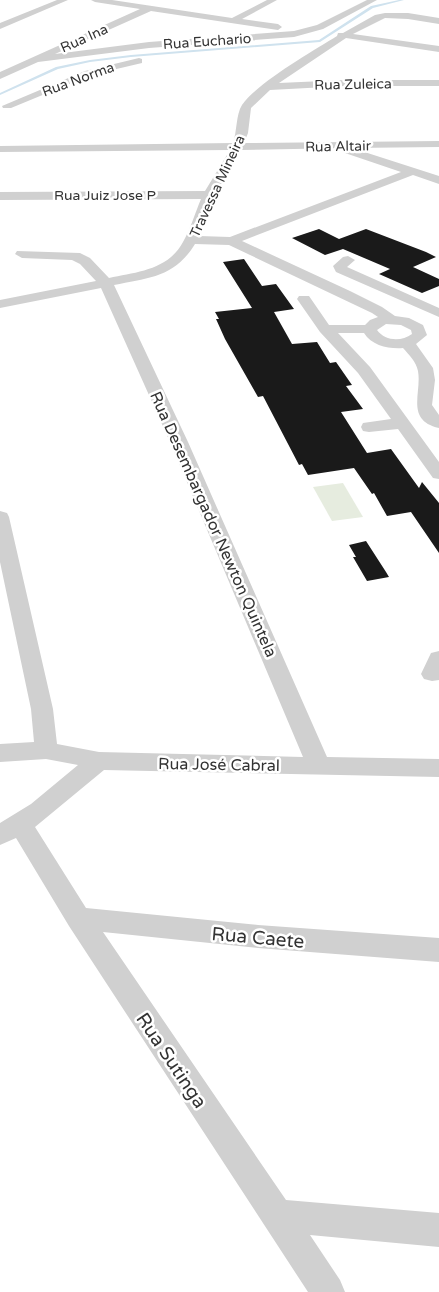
<svg xmlns="http://www.w3.org/2000/svg" width="439" height="1292" font-family="'Varela Round',sans-serif">
	<style>
		.green { fill: #e6ecdf }
		.lines { fill: none; stroke-linecap: round; stroke-linejoin: round }
		.stream { fill: #cfe2ee; fill-rule: evenodd }
		.building { fill: #1a1a1a }
		.minor { fill: #d0d0d0; fill-rule: evenodd }
		.labels { text-anchor: middle; stroke-width: 5; stroke-linejoin: round; paint-order: stroke }
		.far-street-label { font-size: 14px; fill: #333; stroke: #fff }
		.street-label { font-size: 16px; fill: #333; stroke: #fff }
		.near-street-label { font-size: 19px; fill: #333; stroke: #fff }
	</style>
	<rect width="100%" height="100%" fill="#fff"/>
	<path class="green" d="M 343,483 L 363,517 L 332,521 L 313,487 Z"/>
	<g class="lines">
		<path class="stream" d="M 399,0 L 404,0 L 373,8 L 320,42 L 131,57 L 90,62 L 58,69 L 0,95 L 0,93 L 56,67 L 90,60 L 131,55 L 319,40 L 371,6 Z"/>
	</g>
	<path class="building" d="M 319,229 L 339,239 L 366,229 L 426,252 L 436,257 L 413,267 L 439,279 L 439,286 L 422,293 L 379,274 L 390,269 L 343,249 L 325,255 L 292,238 Z
		M 244,259 L 262,286 L 276,284 L 294,309 L 274,312 L 292,344 L 317,342 L 330,363 L 336,362 L 352,385 L 346,386 L 363,409 L 341,412 L 367,453 L 391,449 L 419,488 L 422,482 L 439,503 L 439,553 L 411,512 L 387,516 L 374,493 L 372,494 L 354,468 L 308,475 L 302,464 L 299,465 L 263,396 L 258,397 L 225,339 L 216,319 L 219,319 L 215,312 L 252,308 L 223,262 Z
		M 366,541 L 386,572 L 389,577 L 367,581 L 353,557 L 356,557 L 349,545 Z"/>
	<g class="lines">
		<path class="minor" d="M 57,0 L 68,0 L 0,29 L 0,23 Z
			M 91,0 L 112,0 L 232,18 L 267,0 L 277,0 L 242,19 L 278,24 L 282,27 L 278,30 L 151,11 L 55,54 L 149,42 L 294,31 L 317,25 L 367,0 L 377,0 L 323,29 L 294,37 L 149,48 L 38,62 L 0,79 L 0,72 L 140,9 L 95,2 Z
			M 385,13 L 408,13 L 439,18 L 439,24 L 408,19 L 385,18 L 353,34 L 439,46 L 439,52 L 346,38 L 279,83 L 345,80 L 439,80 L 439,86 L 345,86 L 270,90 L 251,108 L 248,133 L 244,143 L 439,141 L 439,147 L 352,148 L 439,176 L 439,184 L 413,175 L 242,241 L 350,291 L 382,307 L 395,316 L 409,318 L 423,325 L 427,335 L 416,344 L 433,368 L 435,380 L 432,405 L 439,415 L 439,428 C 405,420 422,393 418,371 C 416,361 409,355 403,348 C 389,349 372,346 364,333 L 338,333 L 370,367 L 439,462 L 439,479 L 433,478 L 398,429 L 369,432 L 363,431 L 361,427 L 363,423 L 391,419 L 358,373 L 320,332 L 297,299 L 299,296 L 309,296 L 329,325 L 365,325 L 370,320 L 378,317 L 372,313 L 229,245 L 195,244 C 175,277 149,278 114,285 L 188,442 L 327,757 L 439,759 L 439,777 L 104,770 L 35,827 L 86,908 L 258,925 L 439,938 L 439,962 L 258,948 L 103,932 L 286,1200 L 439,1213 L 439,1247 L 310,1235 L 340,1280 L 345,1292 L 308,1292 L 69,926 L 16,838 L 0,845 L 0,823 L 31,804 L 78,765 L 46,759 L 0,762 L 0,744 L 34,742 L 31,709 L 0,562 L 0,511 L 7,513 L 9,517 L 53,709 L 57,744 L 99,752 L 303,757 L 170,442 L 101,288 L 0,308 L 0,300 L 96,281 L 80,264 L 72,260 L 22,258 L 15,254 L 17,251 L 80,253 L 90,258 L 109,278 C 137,272 168,270 183,242 C 191,228 195,213 201,199 L 0,200 L 0,192 L 205,191 L 230,150 L 0,152 L 0,146 L 233,143 C 237,132 236,114 242,105 C 257,83 313,51 337,36 L 338,33 L 343,33 L 375,15 ZM 346,148 L 343,151 L 345,153 L 401,172 L 230,237 L 199,236 L 216,193 L 241,150 ZM 386,324 L 401,325 L 411,330 L 412,334 C 401,342 385,341 377,330 Z
			M 139,58 L 142,59 L 142,63 L 91,75 L 11,108 L 3,108 L 2,106 L 85,71 Z
			M 348,256 L 355,260 L 347,267 L 439,308 L 439,317 L 336,272 L 333,266 L 343,257 Z
			M 439,651 L 439,680 L 432,681 L 424,679 L 421,674 L 431,653 Z"/>
	</g>
	<g class="labels">
		<g class="far-street-label">
			<text transform="translate(84 38) rotate(-24)" y="5">Rua Ina</text>
			<text transform="translate(207 41) rotate(-4)" y="5">Rua Euchario</text>
			<text transform="translate(78 79) rotate(-20)" y="5">Rua Norma</text>
			<text transform="translate(353 84) rotate(-1)" y="5">Rua Zuleica</text>
			<text transform="translate(338 146) rotate(-1)" y="5">Rua Altair</text>
			<text transform="translate(217 186) rotate(-65)" y="5">Travessa Mineira</text>
			<text x="105" y="200">Rua Juiz Jose P</text>
		</g>
		<g class="street-label">
			<text transform="translate(214 524) rotate(66)" y="6">Rua Desembargador Newton Quintela</text>
			<text transform="translate(219 764) rotate(1)" y="6">Rua José Cabral</text>
		</g>
		<g class="near-street-label">
			<text transform="translate(258 937) rotate(5)" y="7">Rua Caete</text>
			<text transform="translate(172 1060) rotate(56)" y="7">Rua Sutinga</text>
		</g>
	</g>
</svg>
